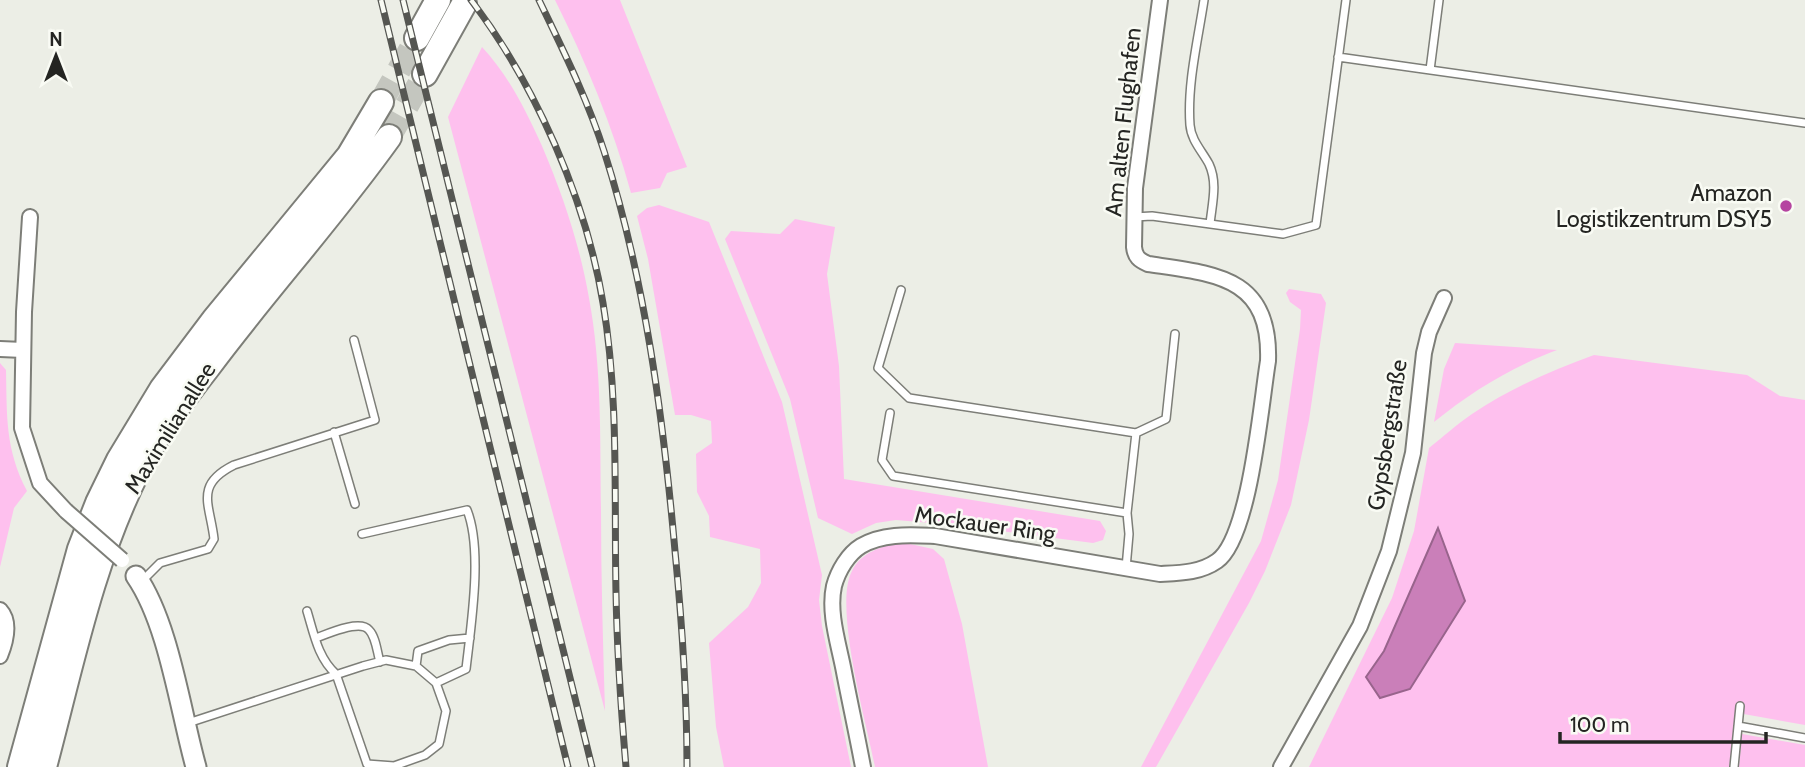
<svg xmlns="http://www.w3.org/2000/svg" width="1805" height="767" font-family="Cabin,sans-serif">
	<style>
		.green { fill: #fec0ee; fill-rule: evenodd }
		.water { fill: #ca7fb9; stroke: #98648c; stroke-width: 2 }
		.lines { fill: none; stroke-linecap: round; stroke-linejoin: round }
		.highway-tunnel { stroke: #c4c6bf; stroke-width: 24; stroke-dasharray: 24 12; stroke-linecap: butt }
		.lane-casing { stroke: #7d7e78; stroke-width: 10 }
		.street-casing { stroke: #7d7e78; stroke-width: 18 }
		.secondary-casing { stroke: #7d7e78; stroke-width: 23 }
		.highway-casing { stroke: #7d7e78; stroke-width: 28 }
		.lane { stroke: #fff; stroke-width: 7 }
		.street { stroke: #fff; stroke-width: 14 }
		.secondary { stroke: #fff; stroke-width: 19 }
		.highway { stroke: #fff; stroke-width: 24 }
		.rail-casing { stroke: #555652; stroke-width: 7 }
		.rail { stroke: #f9fbf4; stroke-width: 4.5; stroke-dasharray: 13; stroke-linecap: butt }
		.street-bridge-casing { stroke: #7d7e78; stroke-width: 18; stroke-linecap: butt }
		.street-bridge { stroke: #fff; stroke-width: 14 }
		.poi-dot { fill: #b544a0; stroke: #f9fbf4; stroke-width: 2.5 }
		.labels { text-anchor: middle; stroke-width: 5; stroke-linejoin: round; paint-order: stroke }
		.street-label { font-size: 23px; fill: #242522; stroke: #f9fbf4 }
		.poi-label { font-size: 23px; fill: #242522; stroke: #f9fbf4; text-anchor: end }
	</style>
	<rect width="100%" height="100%" fill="#eceee6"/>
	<path class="green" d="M 555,0 L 620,0 L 687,167 L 667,173 L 660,188 L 631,193 C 613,127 586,62 555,0 Z
		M 482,47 C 509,76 526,111 542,146 C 563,195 580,246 589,298 C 602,368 600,439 601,510 C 601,577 603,644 605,711 L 448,117 Z
		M 659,205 L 709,222 L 782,402 L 822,575 L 819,600 L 822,626 L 851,767 L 724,767 L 716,727 L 709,643 L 748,607 L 761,583 L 760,549 L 710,537 L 709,516 L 697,492 L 696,454 L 712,443 L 711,421 L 691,415 L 675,415 L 648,259 L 637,216 L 647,208 Z
		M 795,219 L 835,227 L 827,274 L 839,366 L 844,479 L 1100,521 L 1106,531 L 1103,540 L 1093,543 L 955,525 L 896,520 L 876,523 L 852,534 L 818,518 L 790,399 L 725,239 L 731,231 L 780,234 Z
		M 1289,289 L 1321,294 L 1326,303 L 1309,420 L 1291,505 L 1265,571 L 1249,603 L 1156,767 L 1141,767 L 1261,541 L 1278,480 L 1300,329 L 1301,310 L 1290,302 L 1286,293 Z
		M 1455,343 L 1557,350 C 1512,367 1472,391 1434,422 L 1444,369 Z
		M 1594,355 L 1747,375 L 1780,396 L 1805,400 L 1805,725 L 1738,713 L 1729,767 L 1309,767 L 1392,598 L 1414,531 L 1429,448 C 1443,437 1457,424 1472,414 C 1510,388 1551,371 1594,355 ZM 1437,530 L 1380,698 L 1366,677 L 1384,651 Z
		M 0,363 L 6,370 C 7,416 5,449 27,491 L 14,508 L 0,567 Z
		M 901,542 L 933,549 L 944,559 L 962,624 L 988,767 L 875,767 C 867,725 833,606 852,571 C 861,552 883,546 901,542 Z
		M 1742,734 L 1805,745 L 1805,767 L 1739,767 Z"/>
	<path class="water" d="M 1438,528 L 1465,601 L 1410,689 L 1380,698 L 1366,677 L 1384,651 Z"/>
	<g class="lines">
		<path class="highway-tunnel" d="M 381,102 L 417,38
			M 389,137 L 425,74"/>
		<defs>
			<path id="lane" d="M 1204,0 C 1198,40 1187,84 1190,125 C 1191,140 1202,151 1209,164 C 1218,183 1212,204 1210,224
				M 1338,57 L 1805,123
				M 1430,70 L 1439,0
				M 1134,217 L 1152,216 L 1283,234 L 1316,225 L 1346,0
				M 901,290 L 878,368 L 909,398 L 1136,433 L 1127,513 L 1129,534 L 1126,568
				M 890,413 L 882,460 L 893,476 L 1127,513
				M 334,432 L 355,504
				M 1136,433 L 1166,419 L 1175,334
				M 362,534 L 467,510 C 483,550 471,625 466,669 L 436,683
				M 141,582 L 160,563 L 208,549 L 214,539 C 210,504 194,485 234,465 L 375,420 L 354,340
				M 316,638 C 327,634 360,619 369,630 C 376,637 377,652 380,662
				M 416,666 L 418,651 L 449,640 L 470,638
				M 188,723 L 363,666 L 386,660 L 416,666 L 436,683 L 446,711 L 439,744 L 425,755 L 394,766 L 367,764 L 336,674 C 318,658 314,634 307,611
				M 1738,726 L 1805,738
				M 1734,767 L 1740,706"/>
			<path id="street" d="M 30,217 L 24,312 L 22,428 L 40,483 L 66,511
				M 0,349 L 23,350
				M 0,610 C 11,622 6,641 0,656
				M 863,767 C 857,735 850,703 844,672 C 839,645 828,613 834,586 C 838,571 848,554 861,546 C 883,533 910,535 935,536 L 1160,574 C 1180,573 1200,573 1217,561 C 1250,538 1261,403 1268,361 C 1271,276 1215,274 1148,264 C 1139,260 1135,257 1134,247 L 1135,188 L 1160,0
				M 1281,767 L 1360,626 L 1389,551 L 1413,453 L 1424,353 L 1429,332 L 1444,298"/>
			<path id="secondary" d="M 136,576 C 169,624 180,710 196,767"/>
			<path id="highway" d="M 417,38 L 438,0
				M 425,74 L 464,4
				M 20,767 L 80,549 L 98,503 L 119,460 L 162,389 L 214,320 L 349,156 L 381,102
				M 44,767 C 71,666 91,562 139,468 C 158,432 183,399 208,367 C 266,289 332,217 389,137"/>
		</defs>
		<use href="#lane" class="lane-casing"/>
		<use href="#street" class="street-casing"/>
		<use href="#secondary" class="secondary-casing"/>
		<use href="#highway" class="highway-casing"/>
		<use href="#lane" class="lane"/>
		<use href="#street" class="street"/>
		<use href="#secondary" class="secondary"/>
		<use href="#highway" class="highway"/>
		<defs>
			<path id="rail" d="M 381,0 L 568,767
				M 403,0 L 592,767
				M 471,0 C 535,84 586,199 603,303 C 619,398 614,496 616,593 C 617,651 621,709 626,767
				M 539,0 C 563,50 587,98 604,151 C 645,279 663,416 675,551 C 682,623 687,694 687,767"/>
		</defs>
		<use href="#rail" class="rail-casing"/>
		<use href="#rail" class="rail"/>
		<defs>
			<path id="street-bridge" d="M 66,511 L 122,560"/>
		</defs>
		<use href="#street-bridge" class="street-bridge-casing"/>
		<use href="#street-bridge" class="street-bridge"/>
	</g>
	<circle class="poi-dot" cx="1786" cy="206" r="7"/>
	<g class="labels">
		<g class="street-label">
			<text transform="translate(1123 122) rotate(-84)" y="8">Am alten Flughafen</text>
			<text transform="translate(170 428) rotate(-58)" y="8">Maximilianallee</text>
			<text transform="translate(1387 435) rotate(-81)" y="8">Gypsbergstraße</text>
			<text transform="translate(985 524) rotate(8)" y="8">Mockauer Ring</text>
		</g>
		<g class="poi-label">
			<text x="1772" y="201">Amazon<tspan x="1772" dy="26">Logistikzentrum DSY5</tspan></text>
		</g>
	</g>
	<g transform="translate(56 56)" stroke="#f9fbf4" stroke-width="5" paint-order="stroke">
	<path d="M0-5L12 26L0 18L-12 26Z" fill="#242522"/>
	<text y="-10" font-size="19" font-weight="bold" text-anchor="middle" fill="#242522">N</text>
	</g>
	<path d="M1560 732v10h206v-10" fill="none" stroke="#242522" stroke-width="3.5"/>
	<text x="1570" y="732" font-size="21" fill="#242522" stroke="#f9fbf4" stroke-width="5" paint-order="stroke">100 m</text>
</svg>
